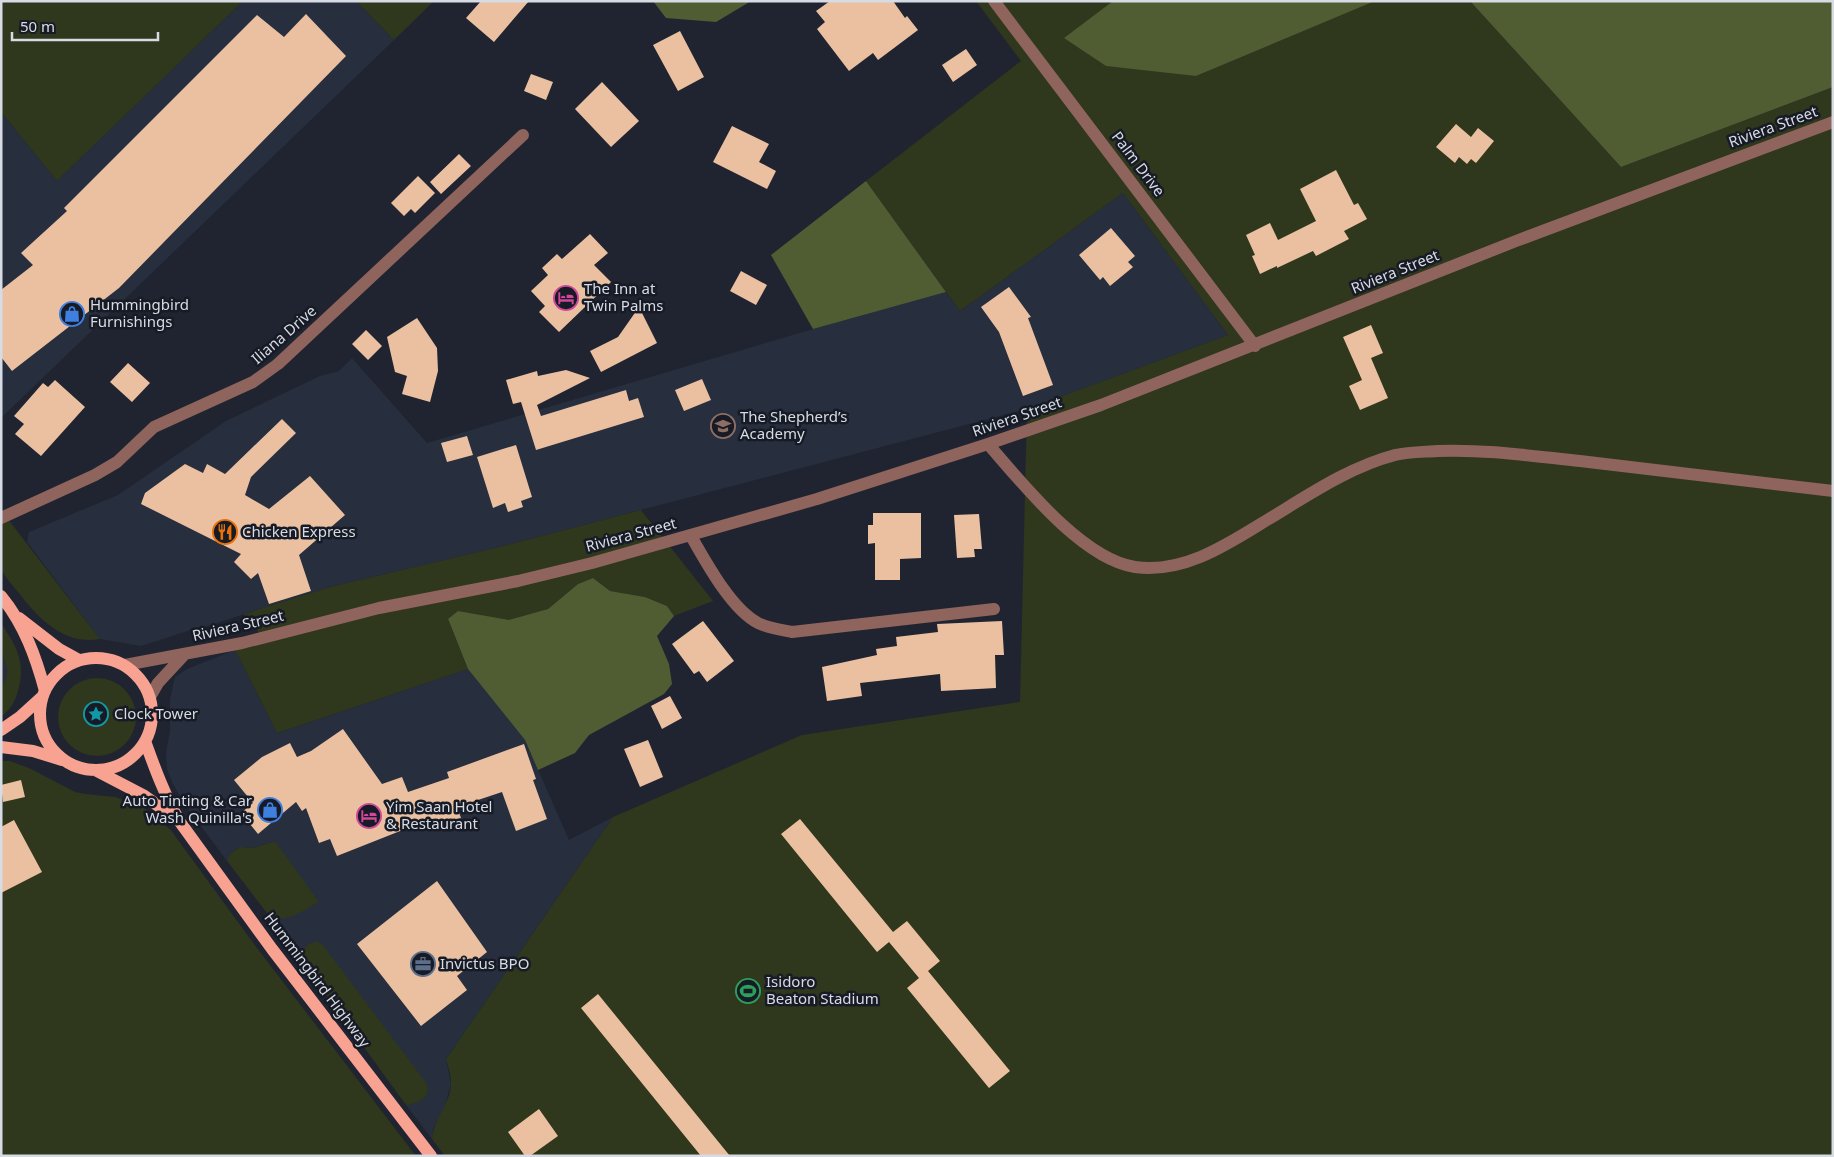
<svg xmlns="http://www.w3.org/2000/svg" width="1834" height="1157" font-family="'Noto Sans',sans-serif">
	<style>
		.built { fill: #272e3e }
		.green { fill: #2f371c }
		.forest { fill: #505d33 }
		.building { fill: #ebc0a1 }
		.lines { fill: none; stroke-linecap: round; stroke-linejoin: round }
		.minor { stroke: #8e645c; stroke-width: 12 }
		.major { stroke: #f8a292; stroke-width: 12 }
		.labels { text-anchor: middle; stroke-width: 5; stroke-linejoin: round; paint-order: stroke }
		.street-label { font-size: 15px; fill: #d7dbe3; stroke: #171b26 }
		.poi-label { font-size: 15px; fill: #d7dbe3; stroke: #171b26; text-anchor: start }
	</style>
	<rect width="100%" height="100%" fill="#202430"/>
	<path class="built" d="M 243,1 L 356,1 L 394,40 L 1,418 L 1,112 L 57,181 Z
		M 1123,193 L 1228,335 L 1027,409 L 499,547 L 330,587 L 244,614 L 215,624 L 197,628 L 141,646 L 100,639 L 27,542 L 29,532 L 118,495 L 226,421 L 320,376 L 339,371 L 352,358 L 427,443 L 813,329 L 946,292 L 960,311 Z
		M 1,650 L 7,667 L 6,679 L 1,688 Z
		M 235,650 L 277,733 L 468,669 L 525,740 L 569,840 L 613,817 L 446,1059 L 451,1084 L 444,1109 L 433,1129 L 432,1139 L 406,1105 L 418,1102 L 303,949 L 299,958 L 271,920 L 277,920 L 275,841 L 253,848 L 240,847 L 231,853 L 227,861 L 183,802 L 172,782 L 167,769 L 166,752 L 170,731 L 170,699 L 175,677 L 187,669 Z"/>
	<path class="green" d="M 1,1 L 243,1 L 57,181 L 1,112 Z
		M 356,1 L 434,1 L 394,40 Z
		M 976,1 L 1113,1 L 1065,38 L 1196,76 L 1375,1 L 1470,1 L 1621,167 L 1833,87 L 1833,1156 L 445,1156 L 432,1139 C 433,1120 452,1101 451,1082 C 451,1075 448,1066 446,1059 L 613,817 L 802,735 L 1020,702 L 1027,409 L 1228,335 L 1123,193 L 960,311 L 866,181 L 1021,61 Z
		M 1,510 L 100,639 C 64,646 38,618 18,592 C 13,586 6,578 2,571 C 0,565 1,520 1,510 Z
		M 641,510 L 713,601 L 674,616 L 667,606 L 645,597 L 610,591 L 593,578 L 578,584 L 548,609 L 509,621 L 458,611 L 448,620 L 468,669 L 277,733 L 235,650 L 262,641 L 253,620 L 247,621 L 244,614 L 330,587 L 499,547 Z
		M 1,623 C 17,647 26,662 18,691 C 15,702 10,710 1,717 L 1,688 L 6,679 L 7,668 L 1,650 Z
		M58 717a39 39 0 1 1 78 0a39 39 0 1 1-78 0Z
		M 1,761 L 10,761 L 29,768 L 75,792 L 86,794 L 115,797 L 143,807 L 170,829 L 257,948 L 416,1156 L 1,1156 Z
		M 275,841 L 319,902 C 304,910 288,923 270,917 L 227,861 L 231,853 L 240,847 L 253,848 Z
		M 317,941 L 323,945 L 427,1084 C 431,1099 418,1103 406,1105 L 299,958 C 303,949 307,943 317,941 Z"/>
	<path class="forest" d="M 653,1 L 751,1 L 716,22 L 666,18 Z
		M 1113,1 L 1375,1 L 1196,76 L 1106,66 L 1064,38 Z
		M 1470,1 L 1833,1 L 1833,87 L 1621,167 Z
		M 866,181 L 946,292 L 813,329 L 771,255 Z
		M 593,578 L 610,591 L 645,597 L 667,606 L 674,616 L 657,636 L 669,664 L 672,684 L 664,694 L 589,735 L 575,753 L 538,770 L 525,740 L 468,669 L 448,619 L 458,611 L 509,620 L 548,609 L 578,584 Z"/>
	<path class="building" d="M 481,1 L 529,1 L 494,42 L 466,18 Z
		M 830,1 L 893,1 L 905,18 L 907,16 L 918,30 L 878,60 L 873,53 L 849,71 L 817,29 L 825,22 L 816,11 Z
		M 306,14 L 346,56 L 119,288 L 12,371 L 1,357 L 1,290 L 33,265 L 21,253 L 67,211 L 64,208 L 257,15 L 284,37 Z
		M 680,31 L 704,77 L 678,91 L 653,45 Z
		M 966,49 L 977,65 L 953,82 L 942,65 Z
		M 531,74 L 553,82 L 546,100 L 524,91 Z
		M 602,82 L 639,121 L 611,147 L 575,109 Z
		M 1456,124 L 1471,137 L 1478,128 L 1494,141 L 1476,163 L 1471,159 L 1467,164 L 1459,157 L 1455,163 L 1436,147 Z
		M 732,126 L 769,144 L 759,162 L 776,171 L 767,189 L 713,162 Z
		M 459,154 L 471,166 L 441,194 L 430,182 Z
		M 1336,170 L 1354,205 L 1358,203 L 1367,219 L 1344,231 L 1349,239 L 1316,256 L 1313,251 L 1277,268 L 1277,266 L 1260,274 L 1252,256 L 1255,255 L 1246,235 L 1270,223 L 1278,240 L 1316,221 L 1300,189 Z
		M 418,176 L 435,193 L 415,213 L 411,209 L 404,216 L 391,203 Z
		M 1111,228 L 1135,256 L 1128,262 L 1133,267 L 1110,286 L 1103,277 L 1100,280 L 1079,255 Z
		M 590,234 L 608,253 L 594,265 L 611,282 L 559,332 L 539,312 L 545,306 L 531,291 L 548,275 L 542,268 L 557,254 L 562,259 Z
		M 741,271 L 767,285 L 756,305 L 730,291 Z
		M 1009,287 L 1031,317 L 1028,318 L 1053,385 L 1023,396 L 999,332 L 981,307 Z
		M 639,307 L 657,343 L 601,372 L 590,351 L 618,337 Z
		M 417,318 L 437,348 L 438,371 L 430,402 L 402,394 L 407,376 L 395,372 L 387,337 Z
		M 1371,325 L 1383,353 L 1371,358 L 1388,398 L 1360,410 L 1349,386 L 1362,380 L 1343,337 Z
		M 366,330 L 382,346 L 368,360 L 352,344 Z
		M 128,363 L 150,383 L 132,402 L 110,382 Z
		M 566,370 L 590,378 L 537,405 L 541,416 L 626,390 L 629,401 L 638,398 L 644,417 L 536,450 L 521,402 L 513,404 L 506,380 L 537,371 L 538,376 Z
		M 702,379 L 711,400 L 684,411 L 675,390 Z
		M 55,380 L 85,407 L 41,456 L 15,434 L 24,424 L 14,416 L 43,383 L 48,387 Z
		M 282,419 L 296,433 L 251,477 L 245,495 L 269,509 L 310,476 L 345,515 L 299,555 L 311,591 L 269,604 L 258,573 L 251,579 L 234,562 L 241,554 L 141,504 L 145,493 L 185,464 L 203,473 L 207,464 L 225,474 Z
		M 467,436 L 473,455 L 447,462 L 441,443 Z
		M 516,445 L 532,497 L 521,501 L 523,507 L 508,512 L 505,503 L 493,508 L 477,457 Z
		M 873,513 L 921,513 L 921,558 L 900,559 L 900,580 L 875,580 L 875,543 L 868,544 L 868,525 L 873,525 Z
		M 979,514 L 982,549 L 974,549 L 975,557 L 957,558 L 954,515 Z
		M 703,621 L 734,661 L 707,682 L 699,671 L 694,674 L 672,644 Z
		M 1002,621 L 1004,655 L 995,655 L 996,688 L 941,691 L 940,674 L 860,683 L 862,696 L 827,701 L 822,667 L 877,655 L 876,649 L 897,646 L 896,637 L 938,632 L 937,624 Z
		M 670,696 L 682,718 L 662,729 L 651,706 Z
		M 343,729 L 382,784 L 402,777 L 408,792 L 449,778 L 447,772 L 524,744 L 536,779 L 533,780 L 547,819 L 516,831 L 502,792 L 457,807 L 461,818 L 430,828 L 428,820 L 337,856 L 330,839 L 319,843 L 306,808 L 302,811 L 296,802 L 258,834 L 241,813 L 253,803 L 234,780 L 262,757 L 290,743 L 297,757 L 311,751 Z
		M 648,740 L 663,777 L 640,787 L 624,749 Z
		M 21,780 L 25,797 L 3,802 L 1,785 Z
		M 800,819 L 893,932 L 907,921 L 940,961 L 928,971 L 1010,1071 L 989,1088 L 907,988 L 925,973 L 919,978 L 889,942 L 877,952 L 781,834 Z
		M 14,820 L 42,872 L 1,893 L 1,827 Z
		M 437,881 L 487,952 L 457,976 L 467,990 L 421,1026 L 357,944 Z
		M 598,994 L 730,1156 L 701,1156 L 581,1008 Z
		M 539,1109 L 558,1136 L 530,1156 L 525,1156 L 508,1132 Z"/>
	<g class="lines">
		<path class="minor" d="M 994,1 L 1255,346
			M 988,444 C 1022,483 1082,559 1135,567 C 1184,574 1228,544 1267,520 C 1307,496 1349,467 1395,455 C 1408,452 1423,452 1437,451 C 1485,449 1532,456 1580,461 C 1664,471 1748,481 1833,491
			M 1,518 L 95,475 L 117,462 L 154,427 L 253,382 L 278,364 L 523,135
			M 691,536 C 706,562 731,609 758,623 C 768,628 781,630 792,632 L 994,609
			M 125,665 L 242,643 L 379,608 L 518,581 L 592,563 L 817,499 L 988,444 L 1101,405 L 1516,241 L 1833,122
			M 150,697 L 158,683 L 185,654"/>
		<path class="major" d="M 1,596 C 24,624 36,657 45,691
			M 19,618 L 59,649 L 79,660
			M40 714a56 56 0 1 1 112 0a56 56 0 1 1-112 0Z
			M 1,730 L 20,717 L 42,697
			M 145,741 C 155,769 165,796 180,822 L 272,949 L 431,1156
			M 1,747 L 33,751 L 62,760
			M 95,770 L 143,795 L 174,817"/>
	</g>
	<defs>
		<symbol id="hotel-ring" viewBox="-11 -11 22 22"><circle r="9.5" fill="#171b26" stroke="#d1479c" stroke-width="1.5"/><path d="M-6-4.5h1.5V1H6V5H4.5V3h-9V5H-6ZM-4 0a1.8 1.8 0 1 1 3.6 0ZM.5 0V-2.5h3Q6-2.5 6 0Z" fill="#d1479c"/></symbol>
		<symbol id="shop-ring" viewBox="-11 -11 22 22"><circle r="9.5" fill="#171b26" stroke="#3f7fe0" stroke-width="1.5"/><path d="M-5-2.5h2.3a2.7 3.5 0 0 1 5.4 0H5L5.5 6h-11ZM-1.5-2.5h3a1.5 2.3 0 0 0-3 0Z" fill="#3f7fe0"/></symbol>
		<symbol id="school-ring" viewBox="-11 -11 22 22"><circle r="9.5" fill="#171b26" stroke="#8d6e63" stroke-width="1.5"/><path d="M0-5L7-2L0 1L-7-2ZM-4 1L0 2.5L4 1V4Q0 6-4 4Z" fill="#8d6e63"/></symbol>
		<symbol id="restaurant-ring" viewBox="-11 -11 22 22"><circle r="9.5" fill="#171b26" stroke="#e8710a" stroke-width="1.5"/><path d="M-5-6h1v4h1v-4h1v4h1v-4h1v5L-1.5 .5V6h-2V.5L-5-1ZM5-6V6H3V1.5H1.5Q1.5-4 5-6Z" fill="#e8710a"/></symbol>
		<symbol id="sight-ring" viewBox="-11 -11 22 22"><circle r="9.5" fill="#171b26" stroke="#0f9aa8" stroke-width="1.5"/><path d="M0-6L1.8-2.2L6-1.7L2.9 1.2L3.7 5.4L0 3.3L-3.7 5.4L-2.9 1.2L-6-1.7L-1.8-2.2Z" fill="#0f9aa8"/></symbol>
		<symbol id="office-ring" viewBox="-11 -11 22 22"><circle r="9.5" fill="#171b26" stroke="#5c6f8a" stroke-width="1.5"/><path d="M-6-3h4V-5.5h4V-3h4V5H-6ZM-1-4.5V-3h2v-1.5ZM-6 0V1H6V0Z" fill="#5c6f8a"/></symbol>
		<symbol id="stadium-ring" viewBox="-11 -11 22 22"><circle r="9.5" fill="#171b26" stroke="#2e9e5b" stroke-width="1.5"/><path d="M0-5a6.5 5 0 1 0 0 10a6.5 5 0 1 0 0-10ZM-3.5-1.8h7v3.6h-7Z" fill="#2e9e5b"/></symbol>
	</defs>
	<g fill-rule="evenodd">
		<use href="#hotel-ring" x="552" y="284" width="28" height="28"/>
		<use href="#shop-ring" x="58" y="300" width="28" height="28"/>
		<use href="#school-ring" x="709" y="412" width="28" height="28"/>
		<use href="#restaurant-ring" x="211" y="518" width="28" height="28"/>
		<use href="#sight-ring" x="82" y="700" width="28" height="28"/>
		<use href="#shop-ring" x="256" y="796" width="28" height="28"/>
		<use href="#hotel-ring" x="355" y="802" width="28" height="28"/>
		<use href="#office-ring" x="409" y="950" width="28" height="28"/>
		<use href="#stadium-ring" x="734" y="977" width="28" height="28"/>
	</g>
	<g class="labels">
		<g class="street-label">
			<text transform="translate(1773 127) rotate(-20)" y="5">Riviera Street</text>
			<text transform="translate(1138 164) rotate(53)" y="5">Palm Drive</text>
			<text transform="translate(1395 272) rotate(-22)" y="5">Riviera Street</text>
			<text transform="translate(284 335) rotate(-41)" y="5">Iliana Drive</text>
			<text transform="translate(1017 417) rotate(-19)" y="5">Riviera Street</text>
			<text transform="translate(631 535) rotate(-15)" y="5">Riviera Street</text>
			<text transform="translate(238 626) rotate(-13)" y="5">Riviera Street</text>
			<text transform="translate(317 980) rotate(53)" y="5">Hummingbird Highway</text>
		</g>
		<g class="poi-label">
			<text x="584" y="294">The Inn at<tspan x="584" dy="17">Twin Palms</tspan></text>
			<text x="90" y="310">Hummingbird<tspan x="90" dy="17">Furnishings</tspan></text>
			<text x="740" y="422">The Shepherd’s<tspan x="740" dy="17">Academy</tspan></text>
			<text x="242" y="537">Chicken Express</text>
			<text x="114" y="719">Clock Tower</text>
			<text x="252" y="806" text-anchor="end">Auto Tinting &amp; Car<tspan x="252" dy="17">Wash Quinilla's</tspan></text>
			<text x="386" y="812">Yim Saan Hotel<tspan x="386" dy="17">&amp; Restaurant</tspan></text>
			<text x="440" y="969">Invictus BPO</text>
			<text x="766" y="987">Isidoro<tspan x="766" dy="17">Beaton Stadium</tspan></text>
		</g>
	</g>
	<rect width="1834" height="1157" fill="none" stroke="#d7dbe3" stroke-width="5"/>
	<path d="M12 32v8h146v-8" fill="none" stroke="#d7dbe3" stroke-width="2.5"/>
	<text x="20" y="32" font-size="15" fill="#d7dbe3" stroke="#171b26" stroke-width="4" paint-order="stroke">50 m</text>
</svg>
